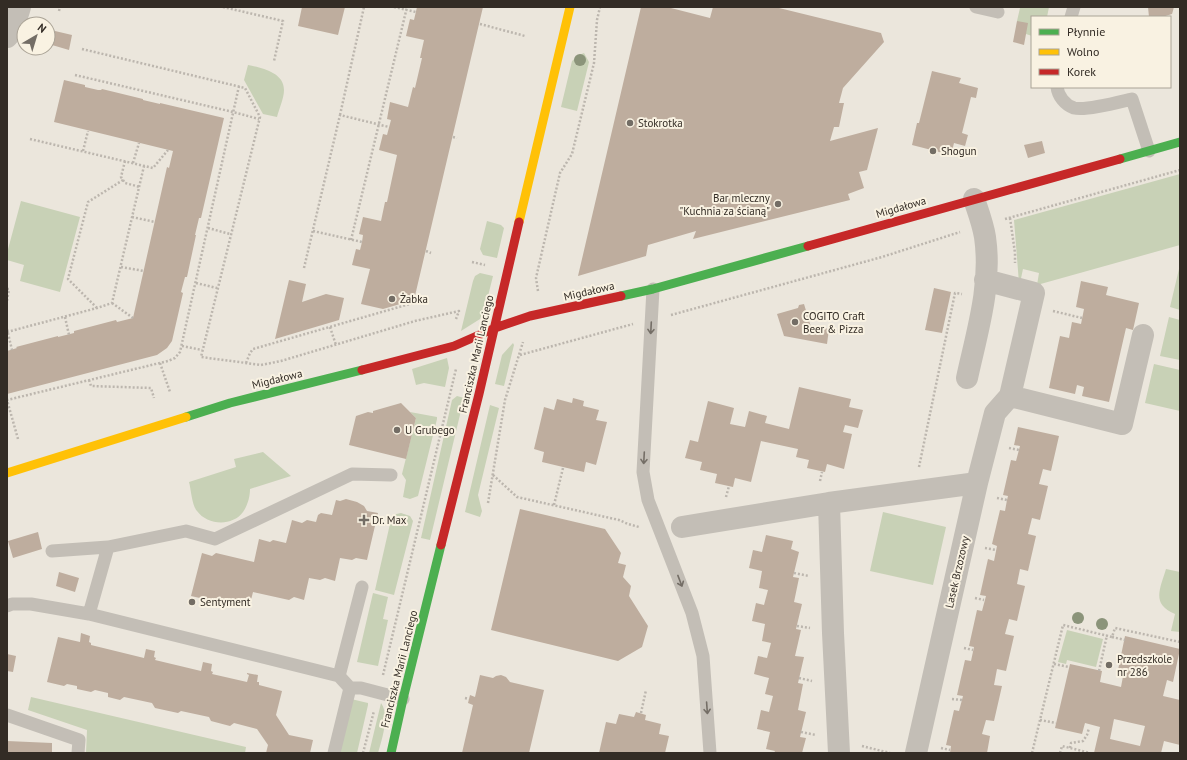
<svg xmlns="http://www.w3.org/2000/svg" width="1187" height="760" font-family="'PT Sans',sans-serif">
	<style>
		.green { fill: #c8d1b6 }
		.building { fill: #bead9e; fill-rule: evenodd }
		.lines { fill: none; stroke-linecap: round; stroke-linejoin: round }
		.path { stroke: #bcb6ae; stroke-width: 2.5; stroke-dasharray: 2 2; stroke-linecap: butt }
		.lane { stroke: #c3beb6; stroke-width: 13 }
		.street { stroke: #c3beb6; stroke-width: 22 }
		.fast { stroke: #4caf50; stroke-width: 9 }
		.slow { stroke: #ffc107; stroke-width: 9 }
		.jam { stroke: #c62828; stroke-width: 9 }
		.tree { fill: #8b947a }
		.oneway { stroke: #746e66 }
		.poi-dot { fill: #736d65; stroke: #f9f2e2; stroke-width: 1.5 }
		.labels { text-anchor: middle; stroke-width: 4; stroke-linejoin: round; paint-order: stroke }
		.poi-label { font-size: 11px; fill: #332c25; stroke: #f9f2e2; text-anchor: start }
		.street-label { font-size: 11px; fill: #332c25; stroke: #f9f2e2 }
	</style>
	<rect width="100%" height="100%" fill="#ebe6dc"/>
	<path class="green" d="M 1019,7 L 1049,7 L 1047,17 L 1032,17 L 1032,36 L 1026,34 L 1017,21 L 1020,8 Z
		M 584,53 L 589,62 L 577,111 L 561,107 L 572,61 L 579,55 Z
		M 248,65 C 261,68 284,72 284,90 C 284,98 279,109 277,117 L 263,114 L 244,80 Z
		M 1180,174 L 1180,245 L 1037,285 L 1039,273 L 1023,269 L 1020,283 L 1019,283 L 1014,220 Z
		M 21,201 L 80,217 L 60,292 L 20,281 L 24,265 L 7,260 L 7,253 Z
		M 487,221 L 501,225 L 504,228 L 497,258 L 483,255 L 480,249 Z
		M 1179,269 L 1180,269 L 1180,310 L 1170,307 Z
		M 480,273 L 493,276 L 485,308 L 480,319 L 461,331 L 473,281 L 475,276 Z
		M 1169,317 L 1180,320 L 1180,360 L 1160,356 Z
		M 513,343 L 514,345 L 504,386 L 495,384 L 502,355 Z
		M 447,358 L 449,368 L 445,387 L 424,383 L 416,385 L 412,369 Z
		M 1154,364 L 1180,370 L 1180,411 L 1145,403 Z
		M 457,396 L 464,398 L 430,540 L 421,538 L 452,400 Z
		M 490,405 L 499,408 L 478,495 L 482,511 L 480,517 L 465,512 Z
		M 410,412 L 437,417 L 437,419 L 418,496 L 410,499 L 403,497 L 406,480 L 402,474 L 416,418 Z
		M 263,452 L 291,476 L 250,489 C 250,496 248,505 243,512 C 232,527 207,525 197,511 C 192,506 191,489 189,482 L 236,467 L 234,459 Z
		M 883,512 L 946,527 L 933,585 L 870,571 Z
		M 401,513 L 410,516 L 413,521 L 394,595 L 375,590 L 392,515 Z
		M 1166,569 L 1180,572 L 1180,632 L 1171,631 L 1175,614 C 1151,604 1160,589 1166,569 Z
		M 373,593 L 388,597 L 383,619 L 388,620 L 378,666 L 357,662 Z
		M 1067,630 L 1103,639 L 1096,667 L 1067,660 L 1066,664 L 1058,662 Z
		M 31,697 L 246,747 L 245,753 L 86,753 L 87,730 L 28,710 Z
		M 351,699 L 368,703 L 368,705 L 357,753 L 338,753 Z
		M 381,703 C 390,715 382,739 378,753 L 369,753 Z"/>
	<path class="building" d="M 302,7 L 345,7 L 338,35 L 298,26 Z
		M 417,7 L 483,7 L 414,300 L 383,309 L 361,304 L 370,269 L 352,265 L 356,249 L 360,250 L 362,242 L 363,235 L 359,234 L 363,217 L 381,221 L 385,202 L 387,202 L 397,155 L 379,150 L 383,134 L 387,135 L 391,120 L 387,119 L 390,102 L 408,107 L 413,87 L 415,88 L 422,58 L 420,58 L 424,40 L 406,36 L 410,19 L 414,20 Z
		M 641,7 L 667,7 L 710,18 L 713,7 L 775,7 L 881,33 L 884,42 L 843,88 L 839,103 L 844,103 L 839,127 L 834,127 L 830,141 L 878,128 L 867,170 L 859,172 L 864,188 L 848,194 L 850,200 L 693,239 L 696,231 L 648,245 L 646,256 L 578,276 Z
		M 1148,7 L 1174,7 L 1172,14 L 1162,17 L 1149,17 Z
		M 1017,21 L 1028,23 L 1024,45 L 1013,42 Z
		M 55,31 L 72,35 L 69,50 L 52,45 Z
		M 932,71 L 961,78 L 959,83 L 978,88 L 976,98 L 971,97 L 962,133 L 968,135 L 965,146 L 954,143 L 951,155 L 912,145 L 917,123 L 919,123 Z
		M 64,80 L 85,85 L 85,87 L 98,90 L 101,90 L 102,89 L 143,99 L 143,100 L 160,104 L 160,103 L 224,118 L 201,218 L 199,218 L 195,235 L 196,235 L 187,277 L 185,277 L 181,292 L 183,293 L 172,341 L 167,348 L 157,355 L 7,394 L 7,351 L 17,348 L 16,347 L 58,336 L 58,337 L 74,333 L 74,331 L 116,320 L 117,322 L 133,318 L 167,167 L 169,168 L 173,151 L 54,122 Z
		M 1042,141 L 1045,153 L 1028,158 L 1024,145 Z
		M 289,280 L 306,284 L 302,302 L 326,294 L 344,298 L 339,320 L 275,339 Z
		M 1081,281 L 1108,287 L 1106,295 L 1139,303 L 1133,330 L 1126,328 L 1109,402 L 1082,396 L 1084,387 L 1077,385 L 1075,394 L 1049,388 L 1060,336 L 1069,338 L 1072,322 L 1081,324 L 1084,309 L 1076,307 Z
		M 934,288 L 951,292 L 942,333 L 925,330 Z
		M 804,304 L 811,327 L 814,326 L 829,329 L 827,344 L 784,336 L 777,314 L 798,308 L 799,305 Z
		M 799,387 L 851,399 L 849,407 L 863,410 L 858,428 L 845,425 L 843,432 L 852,434 L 844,469 L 827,464 L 825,472 L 807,468 L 809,460 L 796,457 L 798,449 L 761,441 L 751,482 L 735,478 L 733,487 L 715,483 L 717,474 L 700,470 L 702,462 L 685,458 L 690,440 L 698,442 L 708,401 L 734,408 L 730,424 L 745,427 L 749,411 L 767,416 L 765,423 L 789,429 Z
		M 573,398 L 584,401 L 583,406 L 599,410 L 596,420 L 607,422 L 596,465 L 586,462 L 584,472 L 542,462 L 544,452 L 534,449 L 544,407 L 554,410 L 557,399 L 572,403 Z
		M 401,403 L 416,418 L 406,459 L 349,445 L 356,416 L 368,412 L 373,413 L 373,411 Z
		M 1018,427 L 1059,436 L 1051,471 L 1043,469 L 1039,484 L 1048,486 L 1040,520 L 1032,518 L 1028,534 L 1036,536 L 1028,571 L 1020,569 L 1017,584 L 1025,586 L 1017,621 L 1009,619 L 1005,634 L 1014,636 L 1006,671 L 997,669 L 994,685 L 1002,686 L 994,721 L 986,720 L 982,734 L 990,736 L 987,753 L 950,753 L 951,746 L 946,745 L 954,710 L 959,711 L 963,696 L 957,695 L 965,660 L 971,661 L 974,647 L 969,646 L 977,610 L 982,611 L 986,596 L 980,595 L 988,559 L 994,561 L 997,546 L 992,544 L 1000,510 L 1005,511 L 1007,500 L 1008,496 L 1003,495 L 1011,460 L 1016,461 L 1020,446 L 1014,445 Z
		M 346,499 L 357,502 L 364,506 L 367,511 L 378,513 L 367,560 L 356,558 L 352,560 L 340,558 L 335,581 L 325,578 L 320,580 L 309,578 L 304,600 L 294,597 L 289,600 L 253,592 L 251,600 L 247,602 L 236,599 L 235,606 L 191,596 L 202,553 L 212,556 L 216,553 L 254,562 L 259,539 L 270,542 L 273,540 L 286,543 L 292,520 L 302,523 L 307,520 L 316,522 L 318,515 L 321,513 L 332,515 L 336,500 L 340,501 Z
		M 520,509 L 605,529 L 621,553 L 618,563 L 626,565 L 623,577 L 631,586 L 629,596 L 648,626 L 642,647 L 618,661 L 491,630 Z
		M 38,532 L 42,549 L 13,558 L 8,541 Z
		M 766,535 L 793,541 L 791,549 L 799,552 L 793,577 L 799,578 L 794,602 L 802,604 L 796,629 L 801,630 L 795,656 L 804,657 L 798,683 L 803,684 L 798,710 L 806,712 L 800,737 L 806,738 L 802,753 L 774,753 L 775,751 L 766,749 L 770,732 L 757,729 L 761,710 L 769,712 L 773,696 L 765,694 L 769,678 L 754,674 L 758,656 L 767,658 L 771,643 L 762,641 L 765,624 L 752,621 L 756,603 L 764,605 L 768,590 L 759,588 L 762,571 L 749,568 L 753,550 L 762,552 Z
		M 59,572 L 79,578 L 75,592 L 56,586 Z
		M 81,633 L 90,636 L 89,642 L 91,643 L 91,645 L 144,658 L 146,649 L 155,651 L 154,657 L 156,658 L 155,660 L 201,671 L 203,662 L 212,664 L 211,671 L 213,672 L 212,674 L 247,682 L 249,675 L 247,674 L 247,673 L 258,675 L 257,682 L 259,682 L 259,685 L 282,691 L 276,715 L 289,735 L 313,740 L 310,753 L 266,753 L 268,745 L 257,729 L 234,723 L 230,726 L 211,721 L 209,717 L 181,711 L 178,713 L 155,708 L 152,703 L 124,697 L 120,700 L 108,697 L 108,693 L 95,690 L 91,692 L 77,689 L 77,686 L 67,684 L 64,686 L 47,682 L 58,637 L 80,642 Z
		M 1125,636 L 1180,649 L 1173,682 L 1167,680 L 1163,696 L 1180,700 L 1180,745 L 1164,741 L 1161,753 L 1094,753 L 1100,727 L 1085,723 L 1082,734 L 1055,728 L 1070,664 L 1102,671 L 1100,682 L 1121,687 L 1124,671 L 1118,670 ZM 1114,719 L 1145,726 L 1140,746 L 1110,739 Z
		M 7,654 L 16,656 L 13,672 L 7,671 Z
		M 480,675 L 493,678 L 496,676 L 501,675 L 506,677 L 510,682 L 544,690 L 529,753 L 462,753 L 473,705 L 468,703 L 470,695 L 475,697 Z
		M 636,712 L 646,715 L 645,720 L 661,724 L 659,734 L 669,736 L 665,753 L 599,753 L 606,722 L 616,724 L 619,714 L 634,717 Z
		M 7,741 L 52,743 L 52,753 L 7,753 Z"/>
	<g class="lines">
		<path class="path" d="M 223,7 L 283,21 L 274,61
			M 394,7 L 416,12
			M 59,11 L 60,7
			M 480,24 L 525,36
			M 82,49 L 245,88 L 260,117 L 201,357 L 261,365 L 281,361 L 415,321 L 459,311 L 456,319
			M 75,75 L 233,112 L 259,119
			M 340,115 L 364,7
			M 453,137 L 457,138
			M 30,139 L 153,168 L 168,150
			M 83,151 L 88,131
			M 125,161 L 121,177 L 125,183 L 140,187
			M 133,163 L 139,143
			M 132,217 L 155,222
			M 1010,218 L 1015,253 L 1015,263
			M 1005,219 L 1180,170
			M 208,228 L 230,234
			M 313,231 L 362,242
			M 351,240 L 407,7
			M 426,251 L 431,253
			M 472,262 L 485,265
			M 121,267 L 144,271
			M 304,268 L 340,115 L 389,127
			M 196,283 L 217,288
			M 7,289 L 9,289 L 7,301
			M 538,291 L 536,278 L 560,173 L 572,154 L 594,63 L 597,20 L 600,7
			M 112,303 L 133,318
			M 97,308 L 68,279 L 88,202 L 123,180
			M 1053,311 L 1082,318
			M 671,315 L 882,257 L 960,232
			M 65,317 L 69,335
			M 330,327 L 336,345
			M 7,329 L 12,350
			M 7,332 L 97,308 L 112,303 L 144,166
			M 182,346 L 202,350
			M 520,355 L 633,324
			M 160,363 L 170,392
			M 246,363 L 250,353 L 253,349 L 420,301
			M 89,380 L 91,386 L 151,388 L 154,398
			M 18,439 L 7,400 L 168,361 L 175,358 L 180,352 L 239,86
			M 1009,448 L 1019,450
			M 919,467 L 955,293 L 962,294
			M 493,475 L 517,497 L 619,520 L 628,524 L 639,527
			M 820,481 L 822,472
			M 726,497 L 729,486
			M 997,498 L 1007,500
			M 488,503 L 505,400 L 523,342
			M 554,505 L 563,468
			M 985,548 L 996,550
			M 794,573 L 809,576
			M 975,598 L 984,600
			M 797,626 L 810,628
			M 1112,637 L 1125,640
			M 964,648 L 973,650
			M 1179,653 L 1180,653
			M 1054,664 L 1069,667
			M 1099,671 L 1107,635
			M 383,675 L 456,369
			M 799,678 L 812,681
			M 465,698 L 469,699
			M 952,699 L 962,700
			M 641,713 L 646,690
			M 1040,720 L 1056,723
			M 801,732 L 816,735
			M 862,746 L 890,753
			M 941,748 L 950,750
			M 1070,748 L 1071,743 L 1083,741 L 1087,735 L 1089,728
			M 363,753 L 374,711
			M 1032,753 L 1063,625 L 1112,637 L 1115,628 L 1180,642
			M 1060,753 L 1062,746 L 1090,753"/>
		<path class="lane" d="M 976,7 L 998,12
			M 1071,17 L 1074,7
			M 1057,87 C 1058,96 1065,105 1074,108 C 1086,111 1119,102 1132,99 L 1149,151
			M 653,289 L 643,472 L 648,500 L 692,613 L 703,656 L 710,753
			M 108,547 L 186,531 L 215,539 L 352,474 L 391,475
			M 52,551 L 108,547 L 89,614
			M 7,606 L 12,604 L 31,604 L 89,614 L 339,676 L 350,688 L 361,688 L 403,699
			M 339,676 L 362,587
			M 7,715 L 79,740 L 78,753
			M 334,753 L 350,688"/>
		<path class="street" d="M 7,37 L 13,30 L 20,7
			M 985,280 L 1034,293 L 1010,396
			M 967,378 C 977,332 992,285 985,237 C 983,224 978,211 974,199
			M 1010,396 L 1122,424 L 1143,335
			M 829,503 L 833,633 L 839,753
			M 682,527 L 829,503 L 977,483
			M 916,753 L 977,483 L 995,413 L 1010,396"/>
		<path class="fast" d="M 1120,159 L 1180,142
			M 621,296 L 653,289 L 808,246
			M 186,417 L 230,403 L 362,370
			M 391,753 L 403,699 L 441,545"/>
		<path class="slow" d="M 519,222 L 570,7
			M 7,473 L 186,417"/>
		<path class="jam" d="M 808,246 L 1120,159
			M 362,370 L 454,346 L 495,328 L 530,316 L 621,296
			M 441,545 L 479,394 L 519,222"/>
	</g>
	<g class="tree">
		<circle cx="580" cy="60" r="6"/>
		<circle cx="1078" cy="618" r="6"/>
		<circle cx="1102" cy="624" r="6"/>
	</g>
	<defs><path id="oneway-shaft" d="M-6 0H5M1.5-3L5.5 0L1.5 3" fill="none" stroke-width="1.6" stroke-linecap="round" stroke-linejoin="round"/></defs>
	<g class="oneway">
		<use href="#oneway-shaft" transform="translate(651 328) rotate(93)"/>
		<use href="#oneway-shaft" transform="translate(644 458) rotate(93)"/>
		<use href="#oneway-shaft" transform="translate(680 581) rotate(69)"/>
		<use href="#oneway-shaft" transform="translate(707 708) rotate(86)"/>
	</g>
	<g class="poi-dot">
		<circle cx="630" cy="123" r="4"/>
		<circle cx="933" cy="151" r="4"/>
		<circle cx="778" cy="204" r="4"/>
		<circle cx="392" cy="299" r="4"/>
		<circle cx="795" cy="322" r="4"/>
		<circle cx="397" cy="430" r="4"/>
		<path d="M362 514h4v4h4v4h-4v4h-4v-4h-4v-4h4z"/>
		<circle cx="192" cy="602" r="4"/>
		<circle cx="1109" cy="665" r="4"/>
	</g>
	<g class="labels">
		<g class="poi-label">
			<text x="638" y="127">Stokrotka</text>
			<text x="941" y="155">Shogun</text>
			<text x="770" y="202" text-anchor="end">Bar mleczny<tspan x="770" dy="13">"Kuchnia za ścianą"</tspan></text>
			<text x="400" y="303">Żabka</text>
			<text x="803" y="320">COGITO Craft<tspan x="803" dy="13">Beer &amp; Pizza</tspan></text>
			<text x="405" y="434">U Grubego</text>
			<text x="372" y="524">Dr. Max</text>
			<text x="200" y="606">Sentyment</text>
			<text x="1117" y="663">Przedszkole<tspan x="1117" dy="13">nr 286</tspan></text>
		</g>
		<g class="street-label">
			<text transform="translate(901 207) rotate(-16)" y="4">Migdałowa</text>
			<text transform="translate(589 291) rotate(-13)" y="4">Migdałowa</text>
			<text transform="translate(476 354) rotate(-77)" y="4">Franciszka Marii Lanciego</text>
			<text transform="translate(277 379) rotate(-14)" y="4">Migdałowa</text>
			<text transform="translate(957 572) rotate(-77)" y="4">Lasek Brzozowy</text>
			<text transform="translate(399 669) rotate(-76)" y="4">Franciszka Marii Lanciego</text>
		</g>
	</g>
	<rect width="1187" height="760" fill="none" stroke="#332c25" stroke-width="16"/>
	<rect x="1031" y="16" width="140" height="72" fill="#f9f2e2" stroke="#aaa396"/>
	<rect x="1039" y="29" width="20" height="6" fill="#4caf50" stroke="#aaa396"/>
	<text x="1067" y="36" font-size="12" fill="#332c25">Płynnie</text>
	<rect x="1039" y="49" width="20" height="6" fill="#ffc107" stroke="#aaa396"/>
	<text x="1067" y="56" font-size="12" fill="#332c25">Wolno</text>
	<rect x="1039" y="69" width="20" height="6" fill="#c62828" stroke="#aaa396"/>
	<text x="1067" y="76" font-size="12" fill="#332c25">Korek</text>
	<g transform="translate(36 36) rotate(38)"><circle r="19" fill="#f9f2e2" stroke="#aaa396"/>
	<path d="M0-3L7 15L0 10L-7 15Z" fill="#736d65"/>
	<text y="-6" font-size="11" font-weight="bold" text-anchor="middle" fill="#332c25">N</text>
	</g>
</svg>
